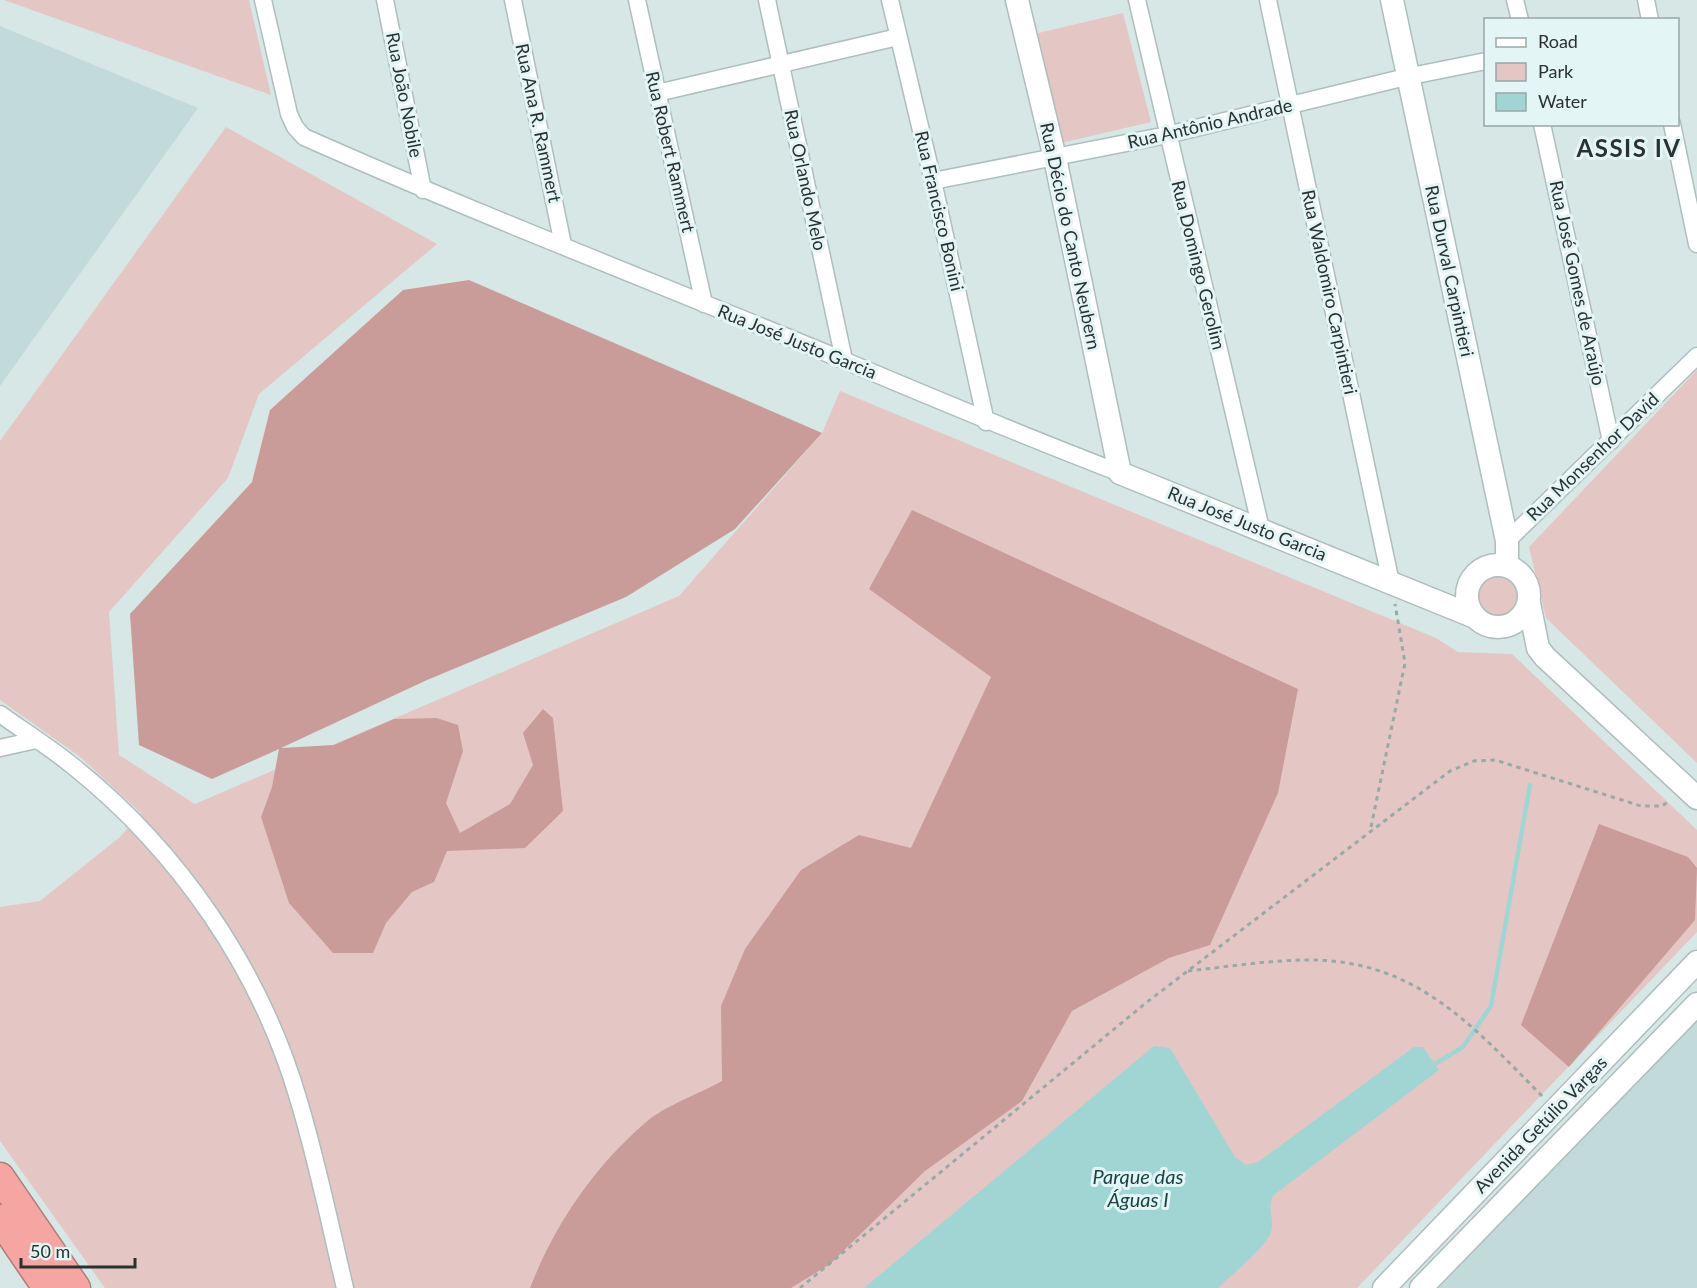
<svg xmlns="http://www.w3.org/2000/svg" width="1697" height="1288" font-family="Lato,sans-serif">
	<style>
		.built { fill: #c2dbda }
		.green { fill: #e4c7c5 }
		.forest { fill: #c99c9a }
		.water { fill: #a1d5d3 }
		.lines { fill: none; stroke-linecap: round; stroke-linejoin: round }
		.stream { stroke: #a1d5d3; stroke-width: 4.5 }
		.street-casing { stroke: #aebebd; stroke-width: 19 }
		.secondary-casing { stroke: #aebebd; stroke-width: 25 }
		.highway-casing { stroke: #ae7d7a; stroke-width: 31 }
		.path { stroke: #9ba8a8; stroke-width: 3; stroke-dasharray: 4.5 4.5; stroke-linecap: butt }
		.street { stroke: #fff; stroke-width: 16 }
		.secondary { stroke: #fff; stroke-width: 22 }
		.highway { stroke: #f5a6a2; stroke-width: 28 }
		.labels { text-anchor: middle; stroke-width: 6; stroke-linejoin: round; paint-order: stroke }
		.street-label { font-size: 18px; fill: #2b3131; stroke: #e3f5f4 }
		.water-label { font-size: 20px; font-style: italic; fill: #164544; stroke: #e3f5f4 }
		.district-label { font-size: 24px; font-weight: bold; letter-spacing: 1.5px; fill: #2b3131; stroke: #e3f5f4 }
	</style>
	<rect width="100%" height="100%" fill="#d6e7e6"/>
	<path class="built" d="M 0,26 L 198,108 L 0,386 Z
		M 1697,1015 L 1697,1288 L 1434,1288 Z"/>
	<path class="green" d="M 4,0 L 249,0 L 271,95 Z
		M 1123,13 L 1151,122 L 1057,144 L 1030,35 Z
		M 226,127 L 437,244 L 259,394 L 228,478 L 109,612 L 119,755 L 195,804 L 679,596 L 822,433 L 840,391 L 1436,638 L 1458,652 L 1512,654 L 1697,830 L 1697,932 L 1357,1288 L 105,1288 L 0,1141 L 0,907 L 40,901 L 120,837 L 141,813 L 79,756 L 0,700 L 0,441 Z
		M 1697,370 L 1697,763 L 1546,618 L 1529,547 Z
		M1474 597a25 25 0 1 1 50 0a25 25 0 1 1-50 0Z"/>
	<path class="forest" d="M 469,280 L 822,433 L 735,529 L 626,597 L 427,680 L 281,748 L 334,745 L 394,719 L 437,718 L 458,725 L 463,751 L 446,803 L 460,833 L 510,804 L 533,765 L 523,733 L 543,709 L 553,718 L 563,811 L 525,848 L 447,851 L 434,882 L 412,892 L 386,923 L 373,953 L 333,953 L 289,903 L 261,817 L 272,787 L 279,749 L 212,779 L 139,745 L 130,614 L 252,482 L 270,410 L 403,290 Z
		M 912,510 L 1298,689 L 1278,793 L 1210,945 L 1169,958 L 1072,1011 L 1022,1101 L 925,1171 L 830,1264 L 791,1288 L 530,1288 C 555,1224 593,1168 645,1123 C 664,1106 699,1094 722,1081 L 721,1006 L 745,949 L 801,870 L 859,835 L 911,848 L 991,677 L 869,589 Z
		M 1599,824 L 1688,857 L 1697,868 L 1695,920 L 1569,1067 L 1521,1025 Z"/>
	<path class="water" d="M 1154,1046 L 1170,1048 L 1235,1157 L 1246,1165 L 1258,1162 L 1414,1047 L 1423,1047 L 1439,1070 L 1274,1195 C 1266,1207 1275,1219 1271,1232 C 1265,1249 1231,1275 1218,1288 L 864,1288 Z"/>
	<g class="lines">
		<path class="stream" d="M 1433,1065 L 1463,1047 L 1491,1006 L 1530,785"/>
		<defs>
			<path id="street" d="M 263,0 L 289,114 L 295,127 L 304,137 C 482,216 664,286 843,360 C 935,399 1027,437 1120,473
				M 385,0 L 423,190
				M 513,0 L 563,245
				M 637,0 L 704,304
				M 767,0 L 844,360
				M 890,0 L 933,181 L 986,422
				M 1137,0 L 1261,529
				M 1268,0 L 1391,583
				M 1515,0 L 1520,20
				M 1646,0 L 1650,20
				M 657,93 L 898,37
				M 1542,124 L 1611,441
				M 1672,124 L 1697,244
				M 933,181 L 1167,135 L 1406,77 L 1486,61
				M 1507,541 L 1697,356
				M 0,714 C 25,732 51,748 74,767 C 179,851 260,969 298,1098 C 317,1160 330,1225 345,1288
				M 0,748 L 36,740"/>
			<path id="secondary" d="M 1017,0 L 1055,158 L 1120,473 L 1475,617
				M 1392,0 L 1507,541 L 1507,566
				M1467 596a31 31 0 1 1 62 0a31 31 0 1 1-62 0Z
				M 1529,603 L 1538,648 L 1545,657 L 1697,798
				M 1384,1288 L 1697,962
				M 1421,1288 L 1697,1004"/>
			<path id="highway" d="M 0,1177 L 76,1288
				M 0,1219 L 47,1288"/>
		</defs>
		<use href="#street" class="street-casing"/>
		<use href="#secondary" class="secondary-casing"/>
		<use href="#highway" class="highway-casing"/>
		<path class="path" d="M 1371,827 L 1405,663 L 1395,604
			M 1188,971 C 1225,967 1264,961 1301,960 C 1413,957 1470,1023 1542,1096
			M 800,1288 L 1147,1002 L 1450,771 L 1474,761 L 1495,760 L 1641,806 L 1662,806 L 1668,802"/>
		<use href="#street" class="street"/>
		<use href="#secondary" class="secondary"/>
		<use href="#highway" class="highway"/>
	</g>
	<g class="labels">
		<g class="street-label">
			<text transform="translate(404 95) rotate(79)" y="6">Rua João Nobile</text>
			<text transform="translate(538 123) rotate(78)" y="6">Rua Ana R. Rammert</text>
			<text transform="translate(1210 124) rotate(-13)" y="6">Rua Antônio Andrade</text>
			<text transform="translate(670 152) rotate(77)" y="6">Rua Robert Rammert</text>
			<text transform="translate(805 180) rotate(78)" y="6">Rua Orlando Melo</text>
			<text transform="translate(939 211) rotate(77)" y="6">Rua Francisco Bonini</text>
			<text transform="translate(1070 236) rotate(78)" y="6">Rua Décio do Canto Neubern</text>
			<text transform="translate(1198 265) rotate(76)" y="6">Rua Domingo Gerolim</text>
			<text transform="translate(1449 271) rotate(78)" y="6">Rua Durval Carpintieri</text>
			<text transform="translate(1577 283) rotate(78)" y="6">Rua José Gomes de Araújo</text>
			<text transform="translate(1329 292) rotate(78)" y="6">Rua Waldomiro Carpintieri</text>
			<text transform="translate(797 342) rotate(22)" y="6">Rua José Justo Garcia</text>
			<text transform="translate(1593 457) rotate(-44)" y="6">Rua Monsenhor David</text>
			<text transform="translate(1247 524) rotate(22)" y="6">Rua José Justo Garcia</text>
			<text transform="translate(1541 1125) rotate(-46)" y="6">Avenida Getúlio Vargas</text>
		</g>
		<g class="water-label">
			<text x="1138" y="1184">Parque das<tspan x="1138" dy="23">Águas I</tspan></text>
		</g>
		<g class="district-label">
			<text x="1629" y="157">ASSIS IV</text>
		</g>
	</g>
	<rect x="1484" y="18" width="195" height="108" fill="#e3f5f4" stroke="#99a7a6" stroke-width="1.5"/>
	<rect x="1496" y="38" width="30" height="9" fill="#ffffff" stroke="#99a7a6" stroke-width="1.5"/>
	<text x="1538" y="48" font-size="18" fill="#2b3131">Road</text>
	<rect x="1496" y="63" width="30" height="18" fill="#e4c7c5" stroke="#99a7a6" stroke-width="1.5"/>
	<text x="1538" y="78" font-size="18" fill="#2b3131">Park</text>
	<rect x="1496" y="93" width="30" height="18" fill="#a1d5d3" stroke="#99a7a6" stroke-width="1.5"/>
	<text x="1538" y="108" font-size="18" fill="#2b3131">Water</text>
	<path d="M21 1258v9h114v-9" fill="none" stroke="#2b3131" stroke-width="3"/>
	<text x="30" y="1258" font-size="18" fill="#2b3131" stroke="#e3f5f4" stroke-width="4.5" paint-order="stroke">50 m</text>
</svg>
